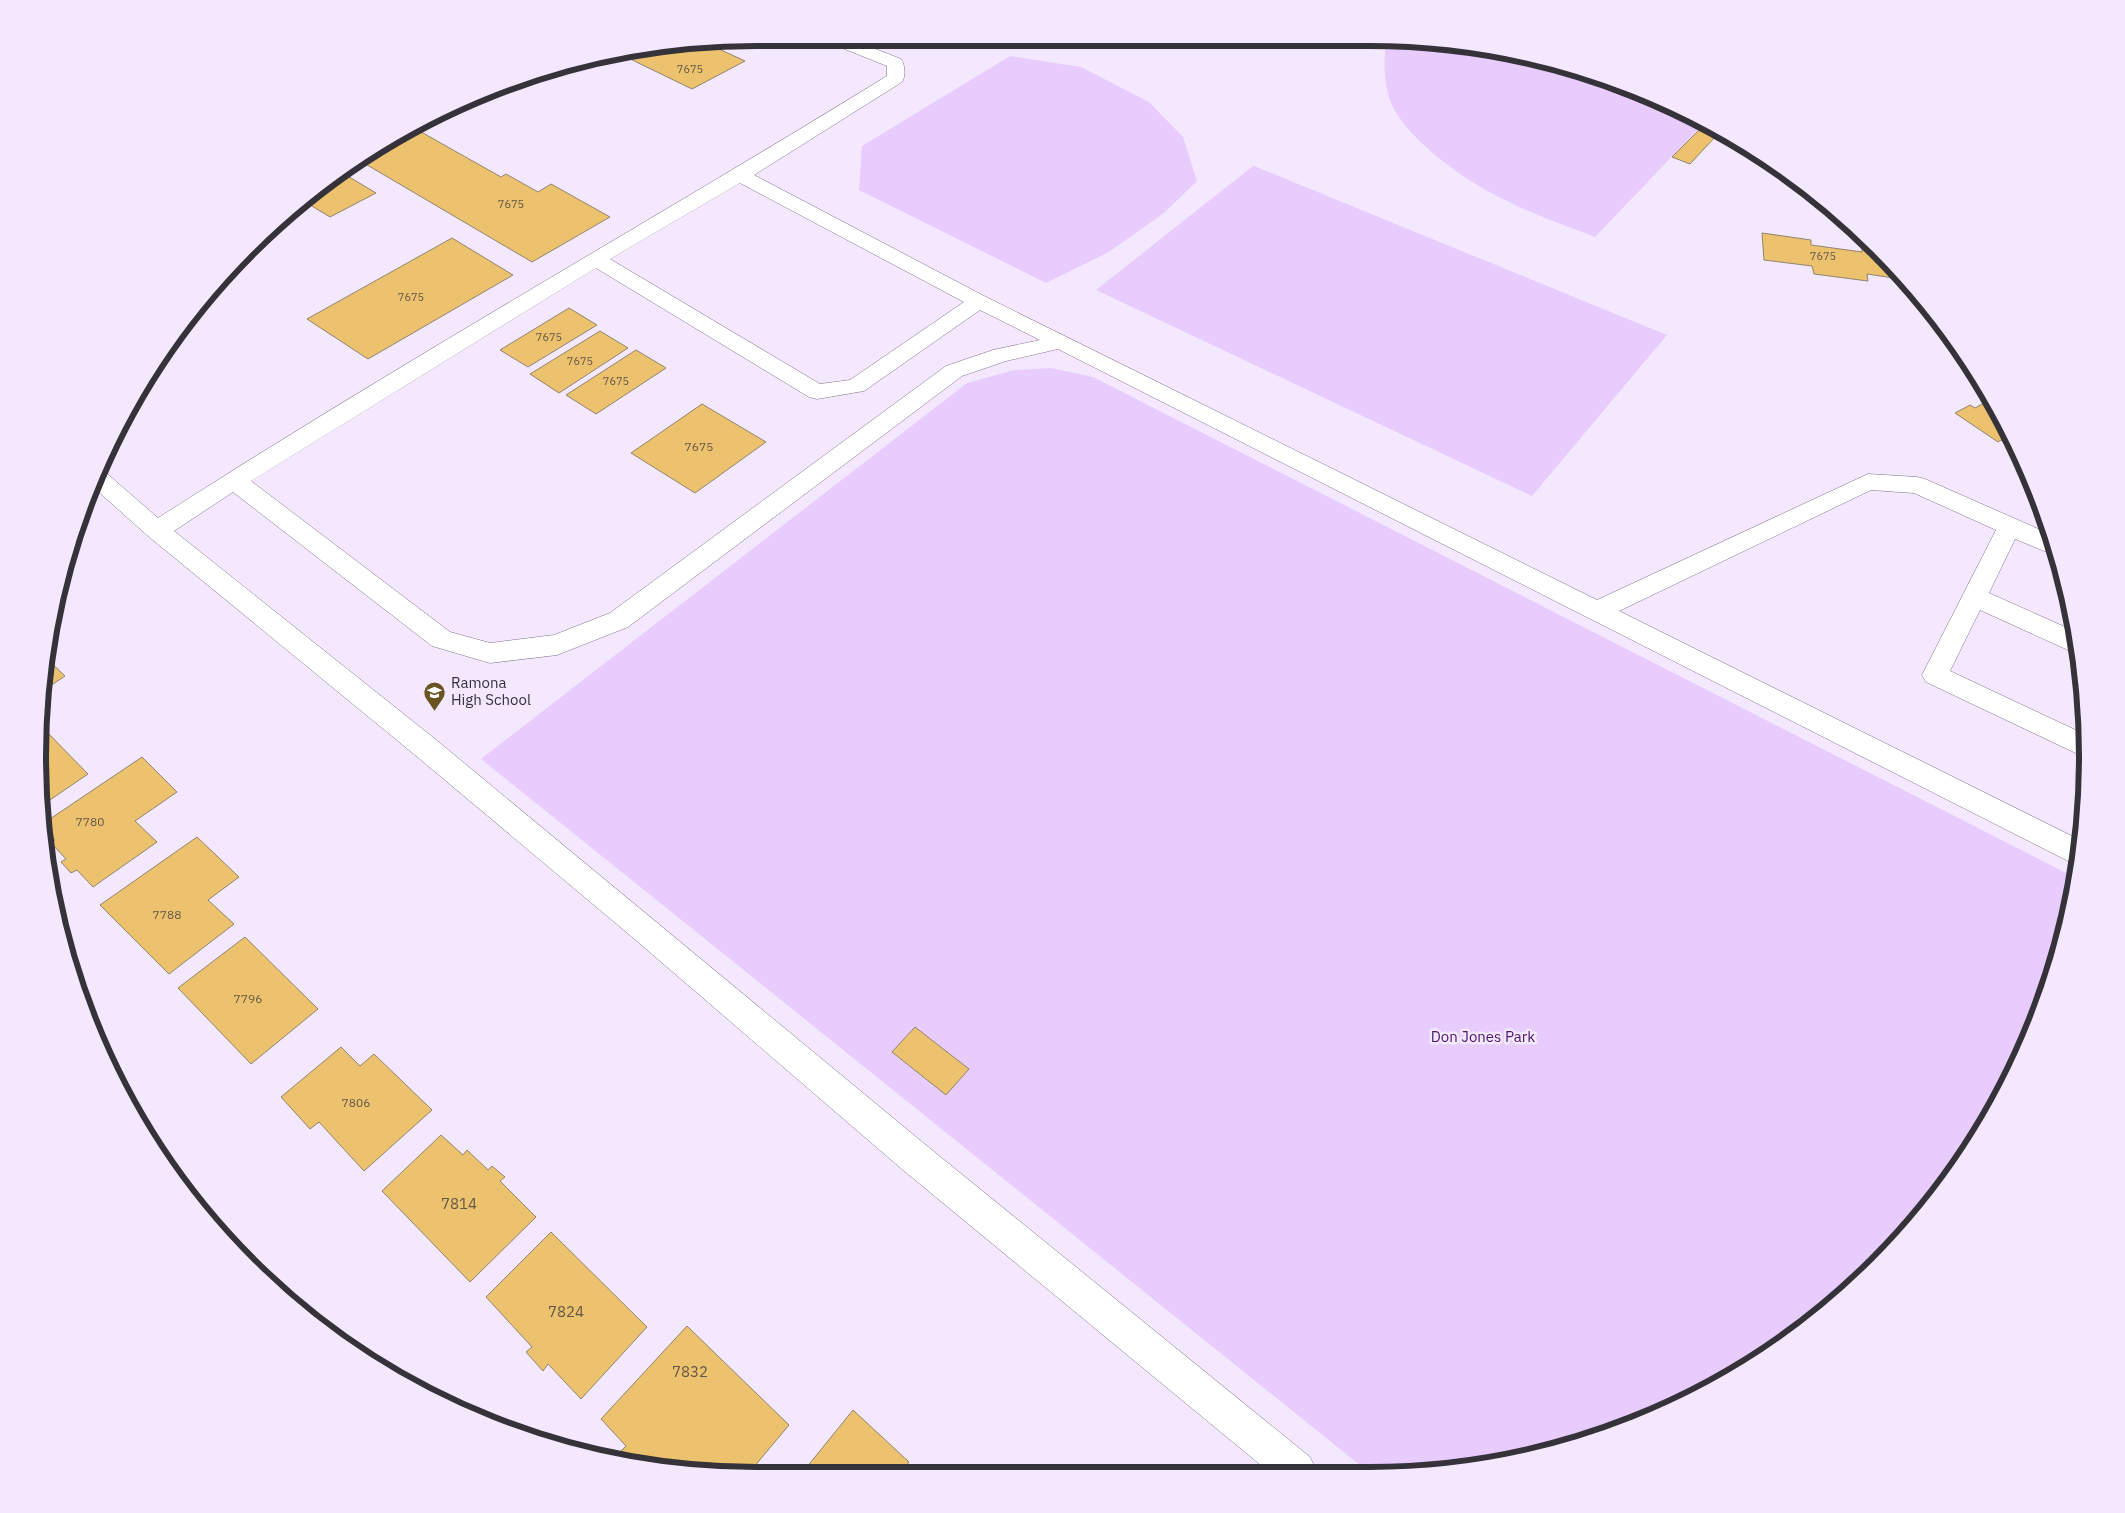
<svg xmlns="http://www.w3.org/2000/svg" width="2125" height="1513" font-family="'IBM Plex Sans',sans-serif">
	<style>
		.green { fill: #e7ccfd }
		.building { fill: #ecc26e; stroke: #8f846f }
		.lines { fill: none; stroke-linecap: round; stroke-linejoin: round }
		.lane-casing { stroke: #7e7387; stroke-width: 1 }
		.lane { fill: #fff; fill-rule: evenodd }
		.labels { text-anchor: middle; stroke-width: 5; stroke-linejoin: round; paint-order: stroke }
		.far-number-label { font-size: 11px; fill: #645647 }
		.number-label { font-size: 12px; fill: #645647 }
		.poi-label { font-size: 15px; fill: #36323a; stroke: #f4e8fe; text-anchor: start }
		.park-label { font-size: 15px; fill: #4e166e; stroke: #f4e8fe }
		.near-number-label { font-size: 15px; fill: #645647 }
		.rim { fill: none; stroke: #36323a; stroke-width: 6 }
	</style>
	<rect width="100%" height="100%" fill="#f4e8fe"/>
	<path class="green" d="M 1386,39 L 1509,51 L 1643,92 L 1705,122 L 1595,237 C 1564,225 1532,214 1503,199 C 1467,182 1407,140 1391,103 C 1383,82 1384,61 1386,39 Z
		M 1010,56 L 1081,67 L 1149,102 L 1183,137 L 1197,181 L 1164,213 L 1109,252 L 1046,283 L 859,190 L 862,146 Z
		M 1253,166 L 1254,166 L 1667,335 L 1532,496 L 1096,290 Z
		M 1051,368 L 1093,377 L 2074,877 L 2063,943 L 2013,1075 L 1939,1194 L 1842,1297 L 1686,1401 L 1555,1451 L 1463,1469 L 1366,1470 L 481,759 L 967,383 L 1014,370 Z"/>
	<path class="building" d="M 708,44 L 745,61 L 692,89 L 622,55 Z
		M 414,128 L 501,177 L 506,174 L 538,192 L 551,184 L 610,217 L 532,262 L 357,159 Z
		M 1699,130 L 1716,136 L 1690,164 L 1672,157 Z
		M 341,172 L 376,193 L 330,217 L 307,203 Z
		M 1762,233 L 1811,240 L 1811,245 L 1862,252 L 1862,247 L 1876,249 L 1907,280 L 1867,274 L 1868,281 L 1814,274 L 1812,266 L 1764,260 Z
		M 452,238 L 513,275 L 368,359 L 307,319 Z
		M 569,308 L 597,325 L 528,367 L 500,350 Z
		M 600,331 L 628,348 L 559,393 L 530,374 Z
		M 636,350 L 666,368 L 596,414 L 566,395 Z
		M 1989,400 L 1994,403 L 2014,448 L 2001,440 L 1998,442 L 1955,413 L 1970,405 L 1975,408 Z
		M 702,404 L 766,442 L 695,493 L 631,453 Z
		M 45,657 L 65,676 L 44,690 L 44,662 Z
		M 44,729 L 88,774 L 44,804 Z
		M 142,757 L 177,792 L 135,821 L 157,842 L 93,887 L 77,870 L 71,873 L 61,862 L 66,859 L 51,843 L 55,840 L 44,828 L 44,823 Z
		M 197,837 L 239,877 L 208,900 L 234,924 L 169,974 L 100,905 Z
		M 245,937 L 318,1009 L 251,1064 L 178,988 Z
		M 915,1027 L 969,1069 L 946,1095 L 892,1052 Z
		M 341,1047 L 360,1066 L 374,1054 L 432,1110 L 364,1171 L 319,1122 L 310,1129 L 281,1097 Z
		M 441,1135 L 463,1155 L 467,1150 L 488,1170 L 492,1166 L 505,1177 L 500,1181 L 536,1217 L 470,1282 L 382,1191 Z
		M 551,1232 L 647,1327 L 581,1399 L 548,1364 L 543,1371 L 526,1352 L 532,1347 L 486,1297 Z
		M 687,1326 L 789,1425 L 748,1474 L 710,1474 L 628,1461 L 620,1452 L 626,1446 L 601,1419 Z
		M 853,1410 L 909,1462 L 901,1473 L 802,1473 Z"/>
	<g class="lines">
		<defs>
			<path id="lane" d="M 825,38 L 847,38 L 901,59 C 905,65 906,76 902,82 L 754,175 L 986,297 L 1597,600 L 1868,474 L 1917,477 L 1925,479 L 2052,535 L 2056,554 L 2054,555 L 2015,539 L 1989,593 L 2074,631 L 2079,652 L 2068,650 L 1980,610 L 1950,671 L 2084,734 L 2084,757 L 1926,682 L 1922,675 L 1996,530 L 1914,493 L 1871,490 L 1619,611 L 2080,840 L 2076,865 L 1058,349 L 1006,361 L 962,376 L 628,627 L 557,655 L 490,663 L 432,646 L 233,492 L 174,531 L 435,739 L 927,1146 L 1310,1457 L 1316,1470 L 1268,1471 L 903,1170 L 631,936 L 415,755 L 148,536 L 92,486 L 99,470 L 104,471 L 158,518 C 397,364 645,225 887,76 L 887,66 L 827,42 ZM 740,183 L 964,302 L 850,380 L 820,384 L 610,259 ZM 596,268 L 809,397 L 817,399 L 864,391 L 980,310 L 1040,340 L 993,350 L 946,366 L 610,613 L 554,635 L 490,643 L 450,632 L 251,481 Z"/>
		</defs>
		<use href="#lane" class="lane-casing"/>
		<use href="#lane" class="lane"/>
	</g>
	<defs>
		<symbol id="school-pin" viewBox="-11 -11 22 30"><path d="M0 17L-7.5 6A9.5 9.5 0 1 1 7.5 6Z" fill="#6a5323" stroke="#f4e8fe"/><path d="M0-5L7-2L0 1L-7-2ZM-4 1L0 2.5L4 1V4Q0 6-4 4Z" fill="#fff"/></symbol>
	</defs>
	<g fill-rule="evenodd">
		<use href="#school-pin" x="422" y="680" width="25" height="34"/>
	</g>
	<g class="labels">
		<g class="far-number-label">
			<text x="690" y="73">7675</text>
			<text x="511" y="208">7675</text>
			<text x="1823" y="260">7675</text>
			<text x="411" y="301">7675</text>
			<text x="549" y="341">7675</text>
			<text x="580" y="365">7675</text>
			<text x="616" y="385">7675</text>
		</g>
		<g class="number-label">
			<text x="699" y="451">7675</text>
			<text x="90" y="826">7780</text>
			<text x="167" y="919">7788</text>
			<text x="248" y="1003">7796</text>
			<text x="356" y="1107">7806</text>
		</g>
		<g class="poi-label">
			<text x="451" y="688">Ramona<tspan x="451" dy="17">High School</tspan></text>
		</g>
		<g class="park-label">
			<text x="1483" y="1042">Don Jones Park</text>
		</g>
		<g class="near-number-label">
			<text x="459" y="1209">7814</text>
			<text x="566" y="1317">7824</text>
			<text x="690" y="1377">7832</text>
		</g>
	</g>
	<path d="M0 0H2125V1513H0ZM756 46H1369A710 710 0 0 1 2079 756V757A710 710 0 0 1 1369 1467H756A710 710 0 0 1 46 757V756A710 710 0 0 1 756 46Z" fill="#f4e8fe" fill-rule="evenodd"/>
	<path class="rim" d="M756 46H1369A710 710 0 0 1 2079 756V757A710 710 0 0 1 1369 1467H756A710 710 0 0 1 46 757V756A710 710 0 0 1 756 46Z"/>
</svg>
